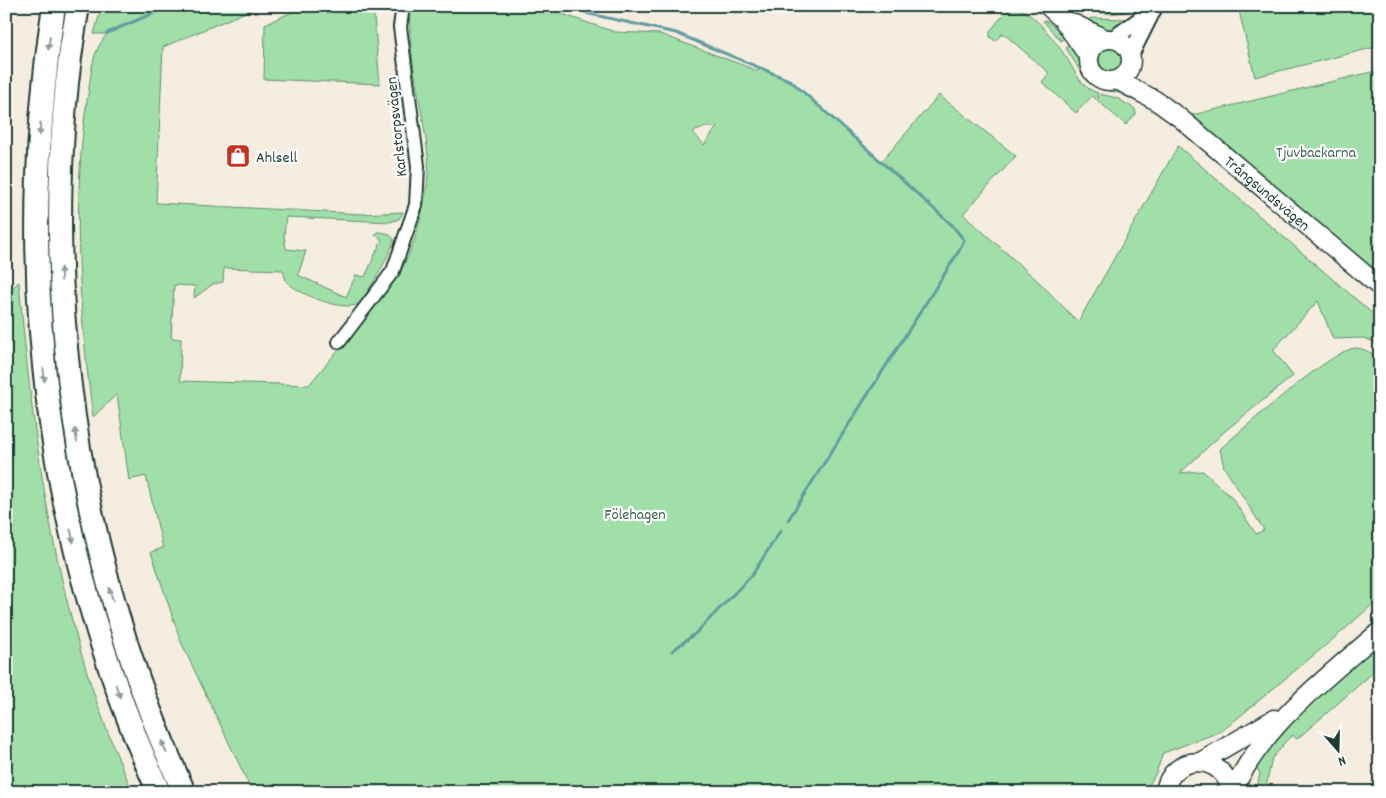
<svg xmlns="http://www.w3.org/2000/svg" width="1386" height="798" font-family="Dekko,sans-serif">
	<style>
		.green { fill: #a0e0a8; stroke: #608e6e; fill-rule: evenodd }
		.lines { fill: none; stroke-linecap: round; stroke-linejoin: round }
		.stream { stroke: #609ca1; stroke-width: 3 }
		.minor-casing { stroke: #1f3d34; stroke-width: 16 }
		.tertiary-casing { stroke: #1f3d34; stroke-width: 19 }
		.secondary-casing { stroke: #1f3d34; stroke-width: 21 }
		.motorway-casing { stroke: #1f3d34; stroke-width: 26 }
		.minor { stroke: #fff; stroke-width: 12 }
		.tertiary { stroke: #fff; stroke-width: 15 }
		.secondary { stroke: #fff; stroke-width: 18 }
		.motorway { stroke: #fff; stroke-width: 22 }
		.oneway { fill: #8f9e9a }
		.labels { text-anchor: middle; stroke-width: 4.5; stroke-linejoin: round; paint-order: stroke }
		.street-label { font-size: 16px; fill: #1f3d34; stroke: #fff }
		.park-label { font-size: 16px; fill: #3f6651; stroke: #fff }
		.poi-label { font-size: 16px; fill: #1f3d34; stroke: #fff; text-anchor: start }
	</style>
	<rect width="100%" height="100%" fill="#f5eddf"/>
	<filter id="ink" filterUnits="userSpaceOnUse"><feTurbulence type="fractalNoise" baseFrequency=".02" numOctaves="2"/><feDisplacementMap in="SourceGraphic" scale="10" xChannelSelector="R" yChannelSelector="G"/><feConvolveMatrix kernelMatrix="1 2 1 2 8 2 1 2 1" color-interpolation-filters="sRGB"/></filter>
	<g filter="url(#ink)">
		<path class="green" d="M 102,6 L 260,6 L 163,47 L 156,203 L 362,214 L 403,212 L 399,219 L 390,222 L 286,217 L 284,236 L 286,249 L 306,251 L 298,275 L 346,297 L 356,275 L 365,277 L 382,239 L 375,235 L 377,232 C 384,232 391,233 394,240 C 386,263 373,284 359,304 C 342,312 298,294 286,281 L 283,270 L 224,268 L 223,282 L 213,284 L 194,298 L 195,286 L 174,285 L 171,338 L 181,339 L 180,381 L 309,385 C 339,348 373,312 399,273 C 416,248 431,186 428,156 C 423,105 407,59 410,6 L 538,6 L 615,32 L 660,34 L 758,71 L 761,67 L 791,81 L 881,162 L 939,95 L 1016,156 L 963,214 L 1040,283 L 1078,322 L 1178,146 L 1380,320 L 1380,344 L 1363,338 L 1333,339 L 1318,301 L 1273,350 L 1293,376 L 1225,431 L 1180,473 L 1203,471 L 1232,498 L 1256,534 L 1264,530 L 1224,467 L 1220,449 C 1242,430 1331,350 1355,348 C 1364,348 1373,354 1380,359 L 1380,598 L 1338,635 L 1222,731 L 1163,753 L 1156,773 L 1145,792 L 241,792 L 250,787 L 181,642 L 151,552 L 163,548 L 146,476 L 129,480 L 117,394 L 93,417 C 79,311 71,200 88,94 C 92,70 91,54 107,34 L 94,34 ZM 706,127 L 717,127 L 704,145 L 693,132 Z
			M 306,6 L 373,6 L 380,84 L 264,79 L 265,24 Z
			M 1011,6 C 1029,6 1056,42 1066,57 C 1076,72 1080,88 1098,93 L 1095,99 L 1092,96 L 1076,113 L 1042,82 L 1049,73 L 1003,33 L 995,41 L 990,37 L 990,31 Z
			M 1071,6 L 1133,6 L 1135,8 C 1117,18 1090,12 1071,6 Z
			M 1257,6 L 1380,6 L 1380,46 L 1255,77 L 1239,11 Z
			M 1135,16 C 1113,32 1112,33 1087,22 L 1091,18 L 1125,19 Z
			M 1045,20 L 1066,36 L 1061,41 L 1043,21 Z
			M 1072,42 L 1089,80 L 1087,82 L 1066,48 Z
			M1097 59a13 13 0 1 1 26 0a13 13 0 1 1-26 0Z
			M 1380,70 L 1380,287 L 1180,118 Z
			M 1093,83 L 1103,87 L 1116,89 L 1140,101 L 1139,103 L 1119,93 L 1095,87 L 1092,85 Z
			M 1100,94 L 1117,98 L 1135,109 L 1136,114 L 1126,125 L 1097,100 Z
			M 19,282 C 34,456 59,632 133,792 L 6,792 L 6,293 Z
			M 1380,644 L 1380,676 L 1375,671 L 1297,739 L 1292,735 L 1282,745 L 1283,746 L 1272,758 L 1265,792 L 1256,792 L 1260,773 L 1253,762 L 1298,715 Z"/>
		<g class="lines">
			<path class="stream" d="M 569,6 L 590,14 L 676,33 L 791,81 L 952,225 L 964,240 L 959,251 L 788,520
				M 107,33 L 170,6
				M 672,651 L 696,633 L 752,575 L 781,530"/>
			<defs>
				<path id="minor" d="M 339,342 L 393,271 L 416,205 L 418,166 L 400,27 L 403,6"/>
				<path id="tertiary" d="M 1114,38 L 1149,13
					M 1131,54 L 1155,6"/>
				<g id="secondary">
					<path d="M 1048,6 L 1060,17 L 1106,39"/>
					<path d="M 1061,17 L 1089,57"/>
					<circle cx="1110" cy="60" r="21"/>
					<path id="s1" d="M 1117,80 L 1155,100 L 1180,118 L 1380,287"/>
					<path d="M 1202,761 L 1274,719"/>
					<path d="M 1165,792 C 1171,752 1225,753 1231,792"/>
					<path d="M 1232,792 C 1264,724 1325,679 1380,631"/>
				</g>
				<path id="motorway" d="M 54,6 C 13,277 46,542 159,792
					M 78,6 C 65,77 60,151 60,224 C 61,420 102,613 184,792"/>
			</defs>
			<use href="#minor" class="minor-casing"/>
			<use href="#tertiary" class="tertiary-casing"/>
			<use href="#secondary" class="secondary-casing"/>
			<use href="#motorway" class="motorway-casing"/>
			<use href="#minor" class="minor"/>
			<use href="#tertiary" class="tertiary"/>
			<use href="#secondary" class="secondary"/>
			<use href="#motorway" class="motorway"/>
		</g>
		<defs><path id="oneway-solid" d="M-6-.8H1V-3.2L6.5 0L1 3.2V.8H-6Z" transform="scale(1.25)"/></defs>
		<g class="oneway">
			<use href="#oneway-solid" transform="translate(49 43) rotate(97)"/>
			<use href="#oneway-solid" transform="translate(40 129) rotate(95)"/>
			<use href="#oneway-solid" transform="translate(61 274) rotate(-92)"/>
			<use href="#oneway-solid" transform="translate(44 375) rotate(85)"/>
			<use href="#oneway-solid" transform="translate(76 435) rotate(-98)"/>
			<use href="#oneway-solid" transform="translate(72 536) rotate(77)"/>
			<use href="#oneway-solid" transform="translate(111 594) rotate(-106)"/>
			<use href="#oneway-solid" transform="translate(118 691) rotate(69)"/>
			<use href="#oneway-solid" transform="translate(164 747) rotate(-113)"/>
		</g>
	</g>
	<defs>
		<symbol id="shop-square" viewBox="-11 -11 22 22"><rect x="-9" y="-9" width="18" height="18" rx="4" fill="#c8321e" stroke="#fff"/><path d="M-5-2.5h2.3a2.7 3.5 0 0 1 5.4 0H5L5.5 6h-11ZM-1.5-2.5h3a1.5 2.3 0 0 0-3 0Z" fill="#fff"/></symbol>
	</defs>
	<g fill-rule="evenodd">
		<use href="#shop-square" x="224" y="142" width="28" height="28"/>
	</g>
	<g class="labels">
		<g class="street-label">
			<text transform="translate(395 127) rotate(-96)" y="6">Karlstorpsvägen</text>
			<text dy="6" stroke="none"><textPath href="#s1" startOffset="189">Trångsundsvägen</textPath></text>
		</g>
		<g class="park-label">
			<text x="1316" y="157">Tjuvbackarna</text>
			<text x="635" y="519">Fölehagen</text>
		</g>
		<g class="poi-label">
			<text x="256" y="162">Ahlsell</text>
		</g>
	</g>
	<rect width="1386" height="798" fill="none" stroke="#fff" stroke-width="25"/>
	<rect x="12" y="12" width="1361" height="773" fill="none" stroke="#1f3d34" stroke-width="2" filter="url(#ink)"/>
	<g transform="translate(1338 750) rotate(160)" stroke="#ffffff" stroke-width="4" paint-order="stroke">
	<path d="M0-4L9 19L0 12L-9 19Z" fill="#1f3d34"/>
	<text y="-8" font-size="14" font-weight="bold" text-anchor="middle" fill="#1f3d34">N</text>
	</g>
</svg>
